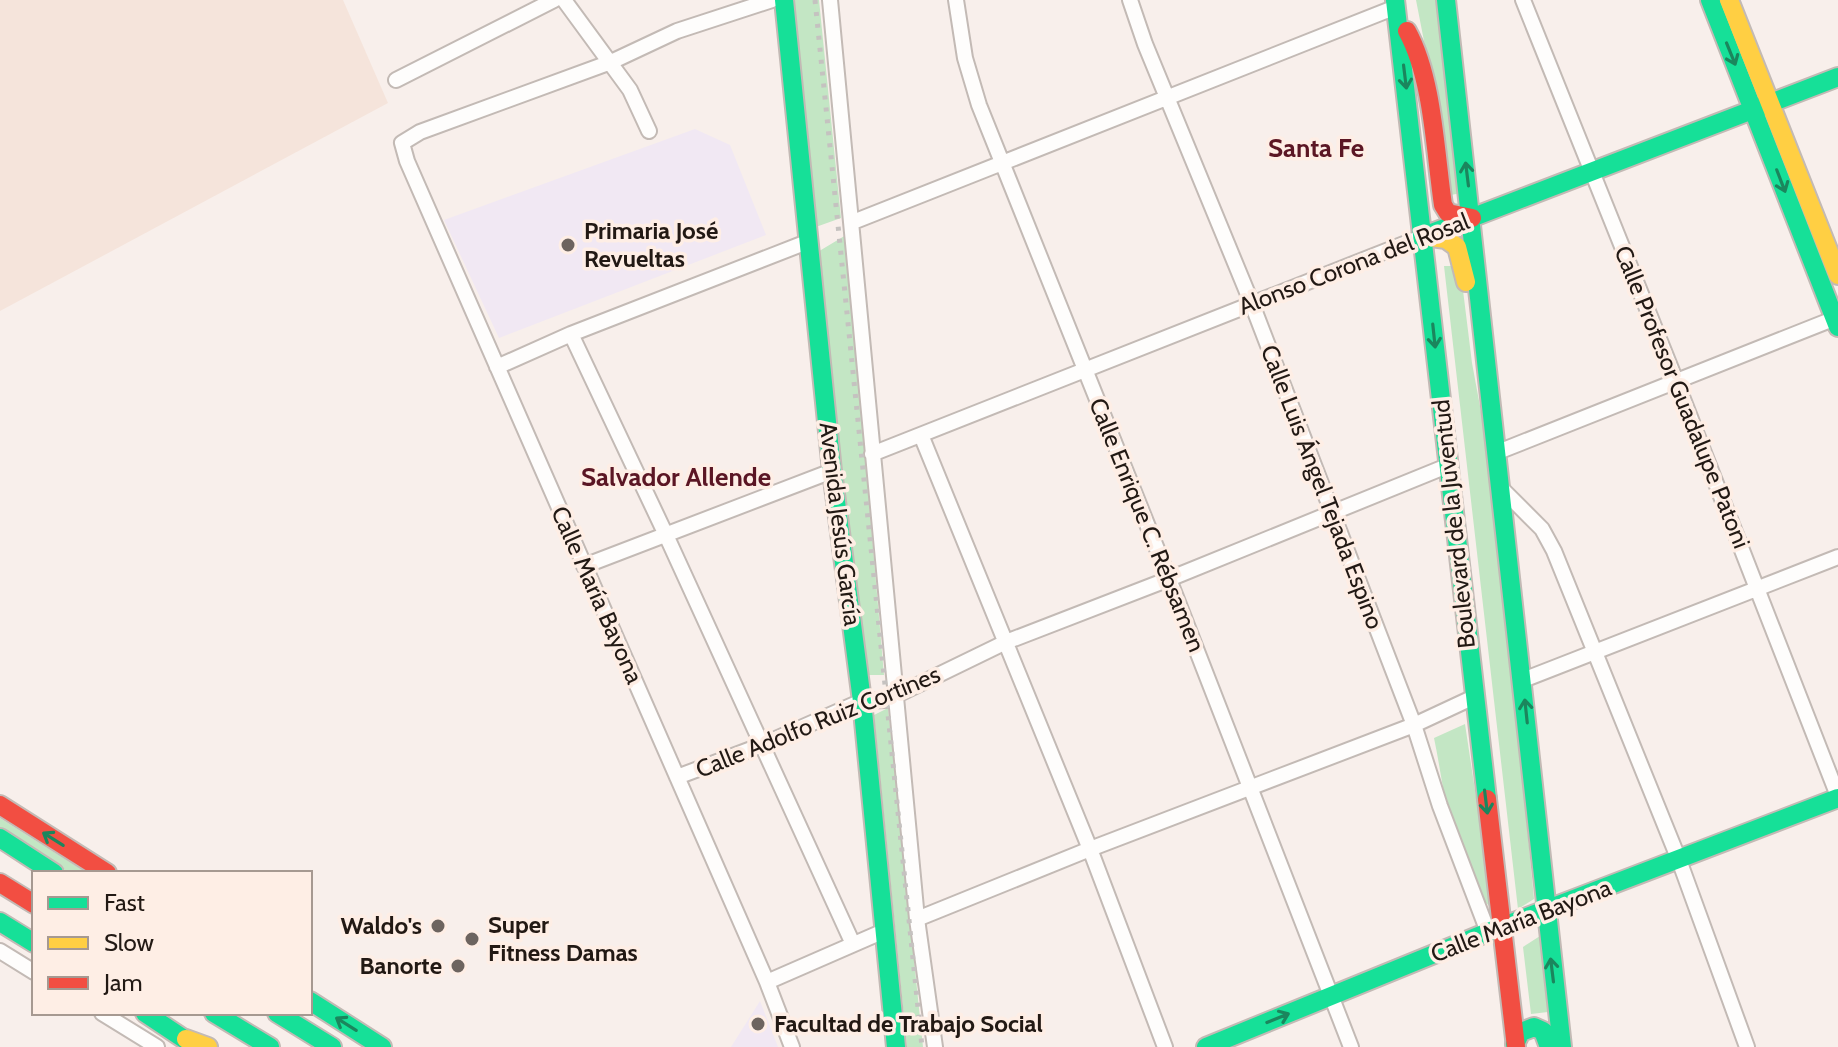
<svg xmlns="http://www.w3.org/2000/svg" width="1838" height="1047" font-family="Cabin,sans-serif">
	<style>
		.commercial { fill: #f5e4db }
		.education { fill: #f1e8f3 }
		.green { fill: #c3e6c4 }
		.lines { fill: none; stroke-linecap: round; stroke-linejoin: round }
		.street-casing { stroke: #c3bab5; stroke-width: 18 }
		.fast-casing { stroke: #c3bab5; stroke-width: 22 }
		.slow-casing { stroke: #c3bab5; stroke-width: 22 }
		.jam-casing { stroke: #c3bab5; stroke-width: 22 }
		.street { stroke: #fefdfc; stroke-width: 14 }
		.fast { stroke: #16e098; stroke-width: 18 }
		.slow { stroke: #ffcf43; stroke-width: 18 }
		.jam { stroke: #f24e42; stroke-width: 18 }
		.rail { stroke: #c5c2c0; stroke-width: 5; stroke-dasharray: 4 8; stroke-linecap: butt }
		.oneway { stroke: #1b865d }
		.poi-dot { fill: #6d645f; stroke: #feeee5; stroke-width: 3 }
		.labels { text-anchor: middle; stroke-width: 7; stroke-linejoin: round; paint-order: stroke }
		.poi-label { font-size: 24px; font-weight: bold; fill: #221914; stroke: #feeee5; text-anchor: start }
		.street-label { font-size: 24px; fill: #221914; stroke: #feeee5 }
		.neighbourhood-label { font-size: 26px; font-weight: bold; fill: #5b1624; stroke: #feeee5 }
	</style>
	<rect width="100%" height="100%" fill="#f8efeb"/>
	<path class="commercial" d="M 0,0 L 343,0 L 388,103 L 0,311 Z"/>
	<path class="education" d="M 695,129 L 730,145 L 766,235 L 499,338 L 444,220 Z
		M 760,1001 L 778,1047 L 731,1047 Z"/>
	<path class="green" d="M 789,0 L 819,0 L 841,218 L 813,228 Z
		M 1416,0 L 1439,0 L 1461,193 L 1446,196 L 1431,77 Z
		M 846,235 L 884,675 L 867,675 L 816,253 Z
		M 1444,266 L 1460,266 L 1472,363 L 1494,482 L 1534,899 L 1518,909 Z
		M 888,708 L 923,1047 L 907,1047 L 874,715 Z
		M 1465,724 L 1493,910 C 1450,868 1446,795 1434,738 Z
		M 0,818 L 87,873 L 70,873 L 0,829 Z
		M 1540,936 L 1548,1012 L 1531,1014 L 1523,947 Z"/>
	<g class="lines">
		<defs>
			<path id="street" d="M 564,0 L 630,90 L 649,131
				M 772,0 L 677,31 L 611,62 L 420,132 L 402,143 L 407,161 L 767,982 L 792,1047
				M 830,0 L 917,919 L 935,1047
				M 956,0 L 965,58 L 979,105 L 1169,579 L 1351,1047
				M 1130,0 L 1145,44 L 1252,304 L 1414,725 L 1440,806 L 1488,932
				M 1523,0 L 1676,381 L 1838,796
				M 396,80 L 554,0
				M 853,222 L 1396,7
				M 571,334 L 666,535 L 853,944
				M 497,367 L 571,334 L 807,242
				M 921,435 L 1090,849 L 1165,1047
				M 1498,452 L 1838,317
				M 872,454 L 1424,236
				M 1502,489 L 1542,529 L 1554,551 L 1679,860 L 1747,1047
				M 584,566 L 832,471
				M 1523,680 L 1838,557
				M 677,777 L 762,745 L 862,701 L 886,700 L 895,696 L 1006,642 L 1169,579 L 1447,466
				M 917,919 L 1090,849 L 1414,725 L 1474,697
				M 0,951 L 34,972
				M 767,982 L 884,931
				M 102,1013 L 157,1047"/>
			<path id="fast" d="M 784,0 L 832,471 L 862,701 L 896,1047
				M 1395,0 L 1487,799
				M 1446,0 L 1562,1047
				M 1710,0 L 1838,327
				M 1424,236 L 1838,77
				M 0,838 L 54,873
				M 0,922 L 34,943
				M 310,1001 L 382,1047
				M 145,1013 L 196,1047
				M 214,1013 L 270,1047
				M 277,1013 L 332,1047
				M 1515,1044 L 1521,1032 L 1534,1027 L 1543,1031 L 1549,1047
				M 1206,1047 L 1488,932 L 1838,798"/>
			<path id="slow" d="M 1729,0 L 1838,275
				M 1424,236 L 1446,239 L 1457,247 L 1466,282
				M 186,1039 L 208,1047"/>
			<path id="jam" d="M 1407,31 C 1433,78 1435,151 1443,205 L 1448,213 L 1472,218
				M 1487,799 L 1516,1047
				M 0,805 L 107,873
				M 0,883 L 34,904"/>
		</defs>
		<use href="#street" class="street-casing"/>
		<use href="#fast" class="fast-casing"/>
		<use href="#slow" class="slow-casing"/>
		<use href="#jam" class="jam-casing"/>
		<use href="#street" class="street"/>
		<use href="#fast" class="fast"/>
		<use href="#slow" class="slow"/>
		<use href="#jam" class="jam"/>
		<path class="rail" d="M 815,0 L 922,1047"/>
	</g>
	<defs><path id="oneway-shaft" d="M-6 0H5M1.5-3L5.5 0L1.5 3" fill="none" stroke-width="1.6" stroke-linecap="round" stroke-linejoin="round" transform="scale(2)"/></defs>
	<g class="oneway">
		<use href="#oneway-shaft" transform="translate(1731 54) rotate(68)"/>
		<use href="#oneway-shaft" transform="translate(1405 77) rotate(83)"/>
		<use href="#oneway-shaft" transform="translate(1467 174) rotate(-97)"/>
		<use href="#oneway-shaft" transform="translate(1781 181) rotate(69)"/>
		<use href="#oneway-shaft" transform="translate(1434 336) rotate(84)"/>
		<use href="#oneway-shaft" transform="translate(1526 711) rotate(-96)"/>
		<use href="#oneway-shaft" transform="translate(1486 802) rotate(83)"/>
		<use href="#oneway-shaft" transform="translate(53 839) rotate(-148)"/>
		<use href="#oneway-shaft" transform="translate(1552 970) rotate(-97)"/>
		<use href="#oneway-shaft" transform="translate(1278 1018) rotate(-22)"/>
		<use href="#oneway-shaft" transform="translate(346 1024) rotate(-148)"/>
	</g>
	<g class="poi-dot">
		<circle cx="568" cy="245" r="8"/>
		<circle cx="438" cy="926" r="8"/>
		<circle cx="472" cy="939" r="8"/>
		<circle cx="458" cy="966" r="8"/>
		<circle cx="758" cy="1024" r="8"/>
	</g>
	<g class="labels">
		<g class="poi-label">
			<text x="584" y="239">Primaria José<tspan x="584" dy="28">Revueltas</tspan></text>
			<text x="488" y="933">Super<tspan x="488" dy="28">Fitness Damas</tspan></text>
			<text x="422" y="934" text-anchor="end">Waldo's</text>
			<text x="442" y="974" text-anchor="end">Banorte</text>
			<text x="774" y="1032">Facultad de Trabajo Social</text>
		</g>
		<g class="street-label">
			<text transform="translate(1354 264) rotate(-21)" y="8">Alonso Corona del Rosal</text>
			<text transform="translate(1682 397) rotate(68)" y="8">Calle Profesor Guadalupe Patoni</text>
			<text transform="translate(1322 487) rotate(69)" y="8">Calle Luis Ángel Tejada Espino</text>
			<text transform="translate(840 524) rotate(83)" y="8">Avenida Jesús García</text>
			<text transform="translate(1454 524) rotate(-96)" y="8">Boulevard de la Juventud</text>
			<text transform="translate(1147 525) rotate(68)" y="8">Calle Enrique C. Rébsamen</text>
			<text transform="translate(597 595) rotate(66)" y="8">Calle María Bayona</text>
			<text transform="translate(818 722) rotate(-22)" y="8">Calle Adolfo Ruiz Cortines</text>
			<text transform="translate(1521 921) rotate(-21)" y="8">Calle María Bayona</text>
		</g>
		<g class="neighbourhood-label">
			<text x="1316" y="157">Santa Fe</text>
			<text x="676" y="486">Salvador Allende</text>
		</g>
	</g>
	<rect x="32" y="871" width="280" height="144" fill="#feeee5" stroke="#a69991" stroke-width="2"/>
	<rect x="48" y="897" width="40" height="12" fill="#16e098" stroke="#a69991" stroke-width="2"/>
	<text x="104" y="911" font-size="24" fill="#221914">Fast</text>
	<rect x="48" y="937" width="40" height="12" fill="#ffcf43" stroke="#a69991" stroke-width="2"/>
	<text x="104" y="951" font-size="24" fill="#221914">Slow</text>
	<rect x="48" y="977" width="40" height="12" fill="#f24e42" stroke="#a69991" stroke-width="2"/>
	<text x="104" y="991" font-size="24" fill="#221914">Jam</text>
</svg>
